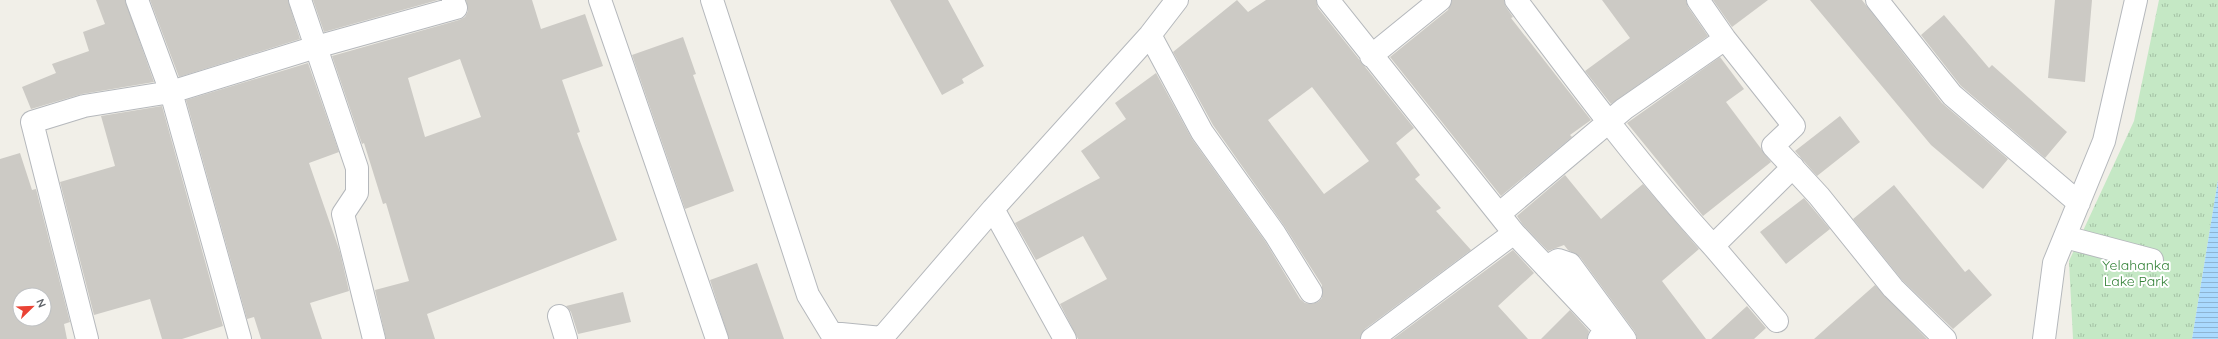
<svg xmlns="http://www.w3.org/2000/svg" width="2218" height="339" font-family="Quicksand,sans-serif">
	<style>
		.grass { fill: url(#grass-tufts) }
		.water { fill: url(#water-rules) }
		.building { fill: #cccac5; fill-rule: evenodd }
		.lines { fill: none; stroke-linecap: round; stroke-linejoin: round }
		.minor-casing { stroke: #b5b8bc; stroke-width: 24 }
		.minor { stroke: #fff; stroke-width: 22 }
		.labels { text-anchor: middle; stroke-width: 4; stroke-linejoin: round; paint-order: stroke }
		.park-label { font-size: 14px; fill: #348238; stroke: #fff }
	</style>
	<defs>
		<pattern id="grass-tufts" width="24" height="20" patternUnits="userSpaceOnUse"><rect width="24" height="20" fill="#c5e8c5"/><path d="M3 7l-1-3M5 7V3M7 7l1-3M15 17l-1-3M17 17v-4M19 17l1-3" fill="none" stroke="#a3c0a4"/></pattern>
		<pattern id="water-rules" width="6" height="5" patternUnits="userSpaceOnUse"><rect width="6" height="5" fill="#aadaff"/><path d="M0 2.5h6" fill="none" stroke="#8eb4d2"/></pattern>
	</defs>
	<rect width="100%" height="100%" fill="#f1efe8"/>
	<path class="grass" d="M 2159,0 L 2218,0 L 2218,180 L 2192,339 L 2073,339 L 2069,261 L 2134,121 Z"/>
	<path class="water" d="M 2218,180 L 2218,339 L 2192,339 Z"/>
	<path class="building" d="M 96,0 L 125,0 L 154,82 L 82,94 L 31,109 L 22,87 L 56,73 L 52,64 L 89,51 L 83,32 L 105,24 Z
		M 150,0 L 288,0 L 300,39 L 179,77 Z
		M 313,0 L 438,0 L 324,32 Z
		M 466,0 L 532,0 L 541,29 L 585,14 L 603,66 L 562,80 L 580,132 L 577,133 L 617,240 L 427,314 L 435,339 L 386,339 L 375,290 L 409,281 L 386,203 L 383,204 L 364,143 L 362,144 L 332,56 L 459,20 L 465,17 L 468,11 ZM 460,59 L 481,117 L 425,137 L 408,78 Z
		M 890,0 L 948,0 L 984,66 L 962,79 L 964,83 L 942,95 Z
		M 1237,0 L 1248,12 L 1266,0 L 1316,0 L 1318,8 L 1414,128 L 1396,143 L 1420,175 L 1415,179 L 1441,208 L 1436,211 L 1471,250 L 1365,329 L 1360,339 L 1078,339 L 1060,304 L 1107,279 L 1083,236 L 1036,260 L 1015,223 L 1100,178 L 1081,151 L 1126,119 L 1115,103 L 1156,73 L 1192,139 L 1265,241 L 1300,299 L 1305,303 L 1312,304 L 1318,302 L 1322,298 L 1322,285 L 1285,227 L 1213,125 L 1173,52 ZM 1312,87 L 1369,161 L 1324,194 L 1268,120 Z
		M 1452,0 L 1504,0 L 1506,7 L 1513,17 L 1511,18 L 1591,120 L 1570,135 L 1572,137 L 1501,196 L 1390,57 L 1448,10 Z
		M 1602,0 L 1686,0 L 1688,7 L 1708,36 L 1611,104 L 1585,71 L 1630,38 Z
		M 1713,0 L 1768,0 L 1732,27 Z
		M 1810,0 L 1862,0 L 1942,103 L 2008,159 L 1983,189 L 1931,145 Z
		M 2055,0 L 2092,0 L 2085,82 L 2048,78 Z
		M 1944,15 L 1989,68 L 1992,65 L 2067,132 L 2045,158 L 1961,86 L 1921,35 Z
		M 683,37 L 696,74 L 693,75 L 734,191 L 685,209 L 632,55 Z
		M 1720,57 L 1744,89 L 1726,102 L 1771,162 L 1703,216 L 1627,123 Z
		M 308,63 L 339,152 L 309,163 L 340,252 L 349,291 L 310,303 L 322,339 L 261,339 L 254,317 L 247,319 L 186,100 Z
		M 162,106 L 223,326 L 182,339 L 162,339 L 150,299 L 94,315 L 60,182 L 115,166 L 101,116 Z
		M 1840,116 L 1860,142 L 1817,176 L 1795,151 Z
		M 20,153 L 32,190 L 36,189 L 70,322 L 64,324 L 67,339 L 0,339 L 0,159 ZM 20,295 L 44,295 L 44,319 L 20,319 Z
		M 1565,175 L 1601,219 L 1643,184 L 1699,249 L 1662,281 L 1706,339 L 1637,339 L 1635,332 L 1580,257 L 1568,250 L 1564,245 L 1548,251 L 1523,225 L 1517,216 Z
		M 1894,185 L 1965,272 L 1969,269 L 1992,295 L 1953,329 L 1902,280 L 1853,219 Z
		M 1804,198 L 1830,229 L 1786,264 L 1760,232 Z
		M 1513,250 L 1534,273 L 1498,306 L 1528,339 L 1393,339 Z
		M 757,263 L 784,339 L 729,339 L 710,280 Z
		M 1875,285 L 1927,339 L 1814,339 Z
		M 623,292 L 631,322 L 578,334 L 571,312 L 566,306 Z
		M 1747,306 L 1766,328 L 1754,339 L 1711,339 Z
		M 1570,310 L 1589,331 L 1587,339 L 1541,339 Z"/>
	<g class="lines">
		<defs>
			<path id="minor" d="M 137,0 L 171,92 L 240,339
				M 300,0 L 357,168 L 357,193 L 343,214 L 374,339
				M 600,0 L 717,339
				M 712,0 L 808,295 L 831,333 L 882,338
				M 1328,0 L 1514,233 L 1601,325 L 1603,332 L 1599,339
				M 1516,0 C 1579,84 1642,169 1713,246 L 1793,167
				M 1698,0 L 1725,39 L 1794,126 L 1773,146 L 1819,196 L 1893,288 L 1945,339
				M 1877,0 L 1952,95 L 2079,203
				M 1150,35 L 1202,132 L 1275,234 L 1311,292
				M 1371,56 L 1440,0
				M 993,209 L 1065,339
				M 1499,214 L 1624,109 L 1725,39
				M 2065,237 L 2152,260
				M 1713,246 L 1777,321
				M 1546,267 L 1558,260 L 1570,264 L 1625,339
				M 559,316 L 566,339
				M 87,339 L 32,122 L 84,106 L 171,92 L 316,47 L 456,8 L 453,0
				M 881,339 L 993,209 L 1150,35 L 1177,0
				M 1372,339 L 1514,233
				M 2044,339 L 2054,263 L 2104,141 L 2136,0"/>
		</defs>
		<use href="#minor" class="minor-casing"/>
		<use href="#minor" class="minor"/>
	</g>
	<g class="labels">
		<g class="park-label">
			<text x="2136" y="270">Yelahanka<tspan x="2136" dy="16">Lake Park</tspan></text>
		</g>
	</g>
	<g transform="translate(32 307) rotate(67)"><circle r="19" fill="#ffffff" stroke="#bfc1c3"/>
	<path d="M0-3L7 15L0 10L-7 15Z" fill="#ea4335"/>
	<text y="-6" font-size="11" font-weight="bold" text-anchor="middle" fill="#5f6368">N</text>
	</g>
</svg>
